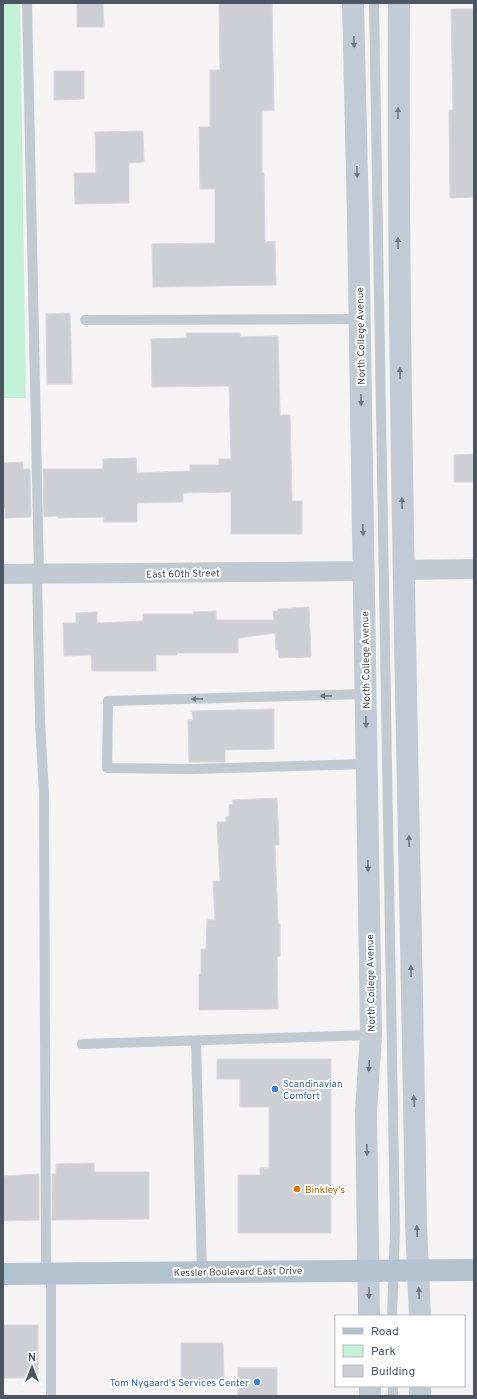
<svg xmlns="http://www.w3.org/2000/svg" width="477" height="1399" font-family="Overpass,sans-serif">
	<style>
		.green { fill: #c3f1d5 }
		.building { fill: #cdcfd5; stroke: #d7d9de }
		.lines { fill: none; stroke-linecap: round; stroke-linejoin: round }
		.service { stroke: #c1cad2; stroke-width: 10 }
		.minor { stroke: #c1cad2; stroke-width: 20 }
		.secondary { stroke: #c1cbd6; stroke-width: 22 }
		.primary { stroke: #b3c2d1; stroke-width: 22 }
		.oneway { fill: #6e7984 }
		.oneway2 { fill: #6e7983 }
		.shop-dot { fill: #3f7fe0; stroke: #fff; stroke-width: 1.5 }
		.food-dot { fill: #e8710a; stroke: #fff; stroke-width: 1.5 }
		.labels { text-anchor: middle; stroke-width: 4; stroke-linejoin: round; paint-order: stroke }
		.street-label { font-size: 10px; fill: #4a5661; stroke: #fff }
		.shop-label { font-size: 10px; fill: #366cbe; stroke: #fff; text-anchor: start }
		.food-label { font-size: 10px; fill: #c56008; stroke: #fff; text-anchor: start }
	</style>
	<rect width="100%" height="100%" fill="#f5f3f3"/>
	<path class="green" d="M 3,3 L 20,3 L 26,398 L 3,398 Z"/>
	<path class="building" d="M 77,3 L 103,3 L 104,27 L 77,27 Z
		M 219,3 L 272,3 L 274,110 L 262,111 L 262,173 L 264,173 L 265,242 L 275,241 L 276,285 L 153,287 L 152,244 L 215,243 L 215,189 L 200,189 L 199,127 L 210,127 L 210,70 L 220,70 Z
		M 451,9 L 474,9 L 474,197 L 450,198 L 449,110 L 453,110 Z
		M 54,71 L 84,71 L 84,99 L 54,100 Z
		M 143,131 L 144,162 L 129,163 L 129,203 L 75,204 L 74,173 L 96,173 L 95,132 Z
		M 70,313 L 72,384 L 47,384 L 46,314 Z
		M 186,333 L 240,333 L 240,337 L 278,336 L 280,415 L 290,415 L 292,501 L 302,501 L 302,534 L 231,534 L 231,492 L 183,493 L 183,502 L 137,503 L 137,522 L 104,522 L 104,517 L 58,518 L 58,516 L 44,517 L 43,469 L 103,469 L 103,459 L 136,458 L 137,473 L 190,471 L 190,465 L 219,465 L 219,459 L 231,459 L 229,386 L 152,387 L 151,339 L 187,338 Z
		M 474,454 L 474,482 L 454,482 L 454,455 Z
		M 23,462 L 23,469 L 30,469 L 31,517 L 5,518 L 5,508 L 3,508 L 3,463 Z
		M 309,607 L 311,657 L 279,658 L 278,650 L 276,650 L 275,633 L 238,638 L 238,653 L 177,653 L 177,655 L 156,655 L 156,671 L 92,671 L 91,655 L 64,656 L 63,623 L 76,623 L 76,613 L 97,612 L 97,623 L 143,621 L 143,614 L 193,614 L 193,612 L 216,611 L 216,620 L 274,620 L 273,611 L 278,611 L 278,609 Z
		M 274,709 L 274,749 L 225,750 L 225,762 L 189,762 L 188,720 L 193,720 L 192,711 Z
		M 277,798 L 279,845 L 275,845 L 278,924 L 280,924 L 280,956 L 277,956 L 278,1009 L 199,1010 L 199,974 L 201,974 L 201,949 L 206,949 L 207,920 L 215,920 L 213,881 L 220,881 L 217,822 L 226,822 L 226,817 L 229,816 L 229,805 L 233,804 L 232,800 Z
		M 217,1059 L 331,1059 L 331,1233 L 238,1233 L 238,1175 L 260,1175 L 260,1168 L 269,1168 L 269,1107 L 240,1107 L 240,1079 L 217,1079 Z
		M 94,1163 L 94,1172 L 149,1172 L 149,1219 L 52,1220 L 52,1174 L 56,1174 L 56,1164 Z
		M 39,1174 L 39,1220 L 3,1221 L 3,1176 Z
		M 3,1325 L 38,1325 L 38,1378 L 3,1378 Z
		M 181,1343 L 223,1343 L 224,1381 L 181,1381 Z
		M 238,1368 L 277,1368 L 277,1396 L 238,1396 Z"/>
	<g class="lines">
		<path class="service" d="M 27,3 L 39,574
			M 374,3 L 395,1229 L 392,1316
			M 85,320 L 360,319
			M 37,574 L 40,721 L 44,794 L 46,1274
			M 365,694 L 108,701 L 107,768 L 192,769 L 367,764
			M 196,1041 L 202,1272
			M 82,1044 L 371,1035
			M 51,1273 L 51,1396
			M 393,1386 L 393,1396"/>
		<path class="minor" d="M 403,570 L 474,569
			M 3,574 L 364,571"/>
		<path class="secondary" d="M 353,3 L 358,219 L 371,1035 L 366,1111 L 369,1316
			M 399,3 C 397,410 410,817 416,1224 L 420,1316
			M 370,1386 L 370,1396
			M 420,1386 L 420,1396"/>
		<path class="primary" d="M 3,1274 L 474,1270"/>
	</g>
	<defs><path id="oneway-solid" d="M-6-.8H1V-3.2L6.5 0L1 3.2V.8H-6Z"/></defs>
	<g class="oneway">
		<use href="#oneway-solid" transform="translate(354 42) rotate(89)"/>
		<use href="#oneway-solid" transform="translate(398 113) rotate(-90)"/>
		<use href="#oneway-solid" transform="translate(357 172) rotate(89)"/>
		<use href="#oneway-solid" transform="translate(398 243) rotate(-91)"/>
		<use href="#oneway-solid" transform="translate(400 373) rotate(-91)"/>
		<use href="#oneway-solid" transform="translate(361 400) rotate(89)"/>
		<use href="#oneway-solid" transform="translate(402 503) rotate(-91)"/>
		<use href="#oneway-solid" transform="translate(363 530) rotate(89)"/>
		<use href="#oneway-solid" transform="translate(366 722) rotate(89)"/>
		<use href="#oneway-solid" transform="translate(409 841) rotate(-91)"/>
		<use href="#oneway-solid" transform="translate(368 866) rotate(89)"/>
		<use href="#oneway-solid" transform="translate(411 971) rotate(-91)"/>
		<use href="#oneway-solid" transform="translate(369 1066) rotate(93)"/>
		<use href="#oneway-solid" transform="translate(414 1101) rotate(-92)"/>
		<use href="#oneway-solid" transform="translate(367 1150) rotate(89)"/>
		<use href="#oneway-solid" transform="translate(417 1231) rotate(-93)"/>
		<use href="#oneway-solid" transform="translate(369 1293) rotate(90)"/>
		<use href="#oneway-solid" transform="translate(419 1293) rotate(-92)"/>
	</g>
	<g class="oneway2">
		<use href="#oneway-solid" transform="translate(326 696) rotate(179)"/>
		<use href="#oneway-solid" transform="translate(197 699) rotate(179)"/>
	</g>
	<g class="shop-dot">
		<circle cx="275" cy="1089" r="4"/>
		<circle cx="257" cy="1382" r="4"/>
	</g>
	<circle class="food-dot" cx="297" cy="1189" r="4"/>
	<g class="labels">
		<g class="street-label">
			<text transform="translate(360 336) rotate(-91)" y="4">North College Avenue</text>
			<text transform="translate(183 573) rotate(-1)" y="4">East 60th Street</text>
			<text transform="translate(365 660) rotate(-91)" y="4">North College Avenue</text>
			<text transform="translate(370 983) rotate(-91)" y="4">North College Avenue</text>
			<text transform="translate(238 1271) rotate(-1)" y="4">Kessler Boulevard East Drive</text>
		</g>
		<g class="shop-label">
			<text x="283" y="1087">Scandinavian<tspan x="283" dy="12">Comfort</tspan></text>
			<text x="249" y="1386" text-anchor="end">Tom Nygaard's Services Center</text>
		</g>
		<g class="food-label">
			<text x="305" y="1193">Binkley's</text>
		</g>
	</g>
	<rect width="477" height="1399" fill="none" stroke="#4a5661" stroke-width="8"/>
	<rect x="335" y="1315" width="130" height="72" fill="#ffffff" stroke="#b7bbc0"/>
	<rect x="343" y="1328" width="20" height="6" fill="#b3c2d1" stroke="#b7bbc0"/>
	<text x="371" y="1335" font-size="12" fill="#4a5661">Road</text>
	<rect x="343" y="1345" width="20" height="12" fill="#c3f1d5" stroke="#b7bbc0"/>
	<text x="371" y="1355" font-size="12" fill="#4a5661">Park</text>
	<rect x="343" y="1365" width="20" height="12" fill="#cdcfd5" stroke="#b7bbc0"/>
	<text x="371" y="1375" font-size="12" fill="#4a5661">Building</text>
	<g transform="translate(32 1367)" stroke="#ffffff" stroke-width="3" paint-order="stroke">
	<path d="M0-3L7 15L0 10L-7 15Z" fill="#4a5661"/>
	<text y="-6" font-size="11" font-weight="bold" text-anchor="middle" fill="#4a5661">N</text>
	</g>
</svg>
